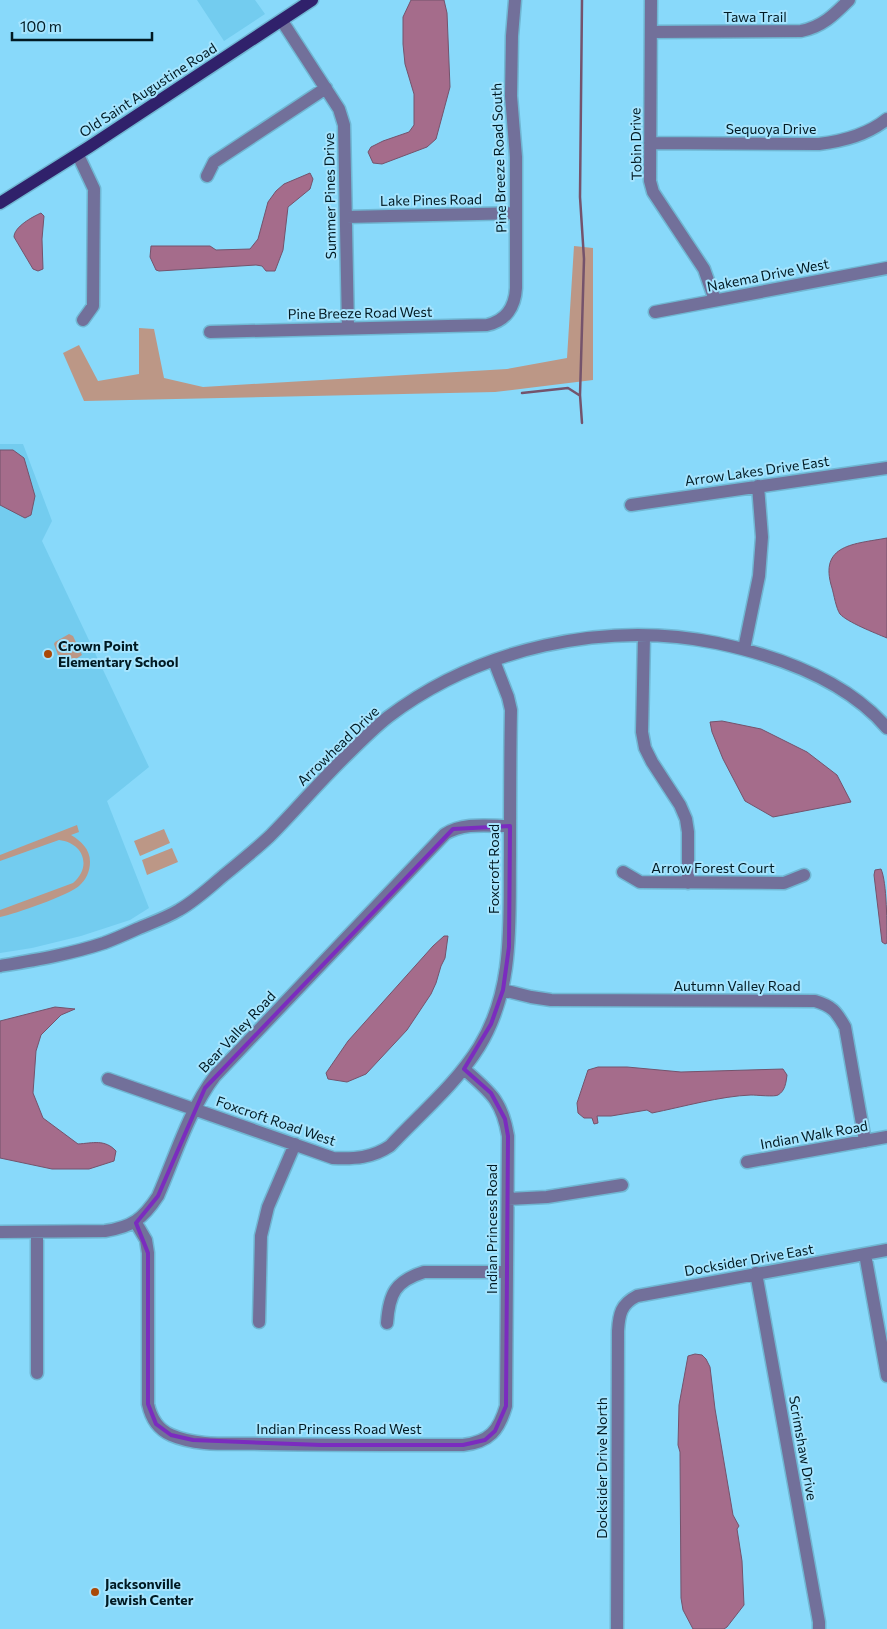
<svg xmlns="http://www.w3.org/2000/svg" width="887" height="1629" font-family="Commissioner,sans-serif">
	<style>
		.built { fill: #73ccef }
		.green { fill: #bc9786 }
		.water { fill: #a56c8b; stroke: #74536c }
		.lines { fill: none; stroke-linecap: round; stroke-linejoin: round }
		.stream { stroke: #74536c; stroke-width: 2.5 }
		.minor-casing { stroke: #70b7d3; stroke-width: 15 }
		.major-casing { stroke: #70b7d3; stroke-width: 15 }
		.minor { stroke: #72709a; stroke-width: 12 }
		.major { stroke: #30216b; stroke-width: 12 }
		.marked { fill: none; stroke: #7b2cbf; stroke-width: 4; stroke-linejoin: round }
		.poi-dot { fill: #aa4907; stroke: #a5e4fe; stroke-width: 2 }
		.labels { text-anchor: middle; stroke-width: 4; stroke-linejoin: round; paint-order: stroke }
		.street-label { font-size: 14px; fill: #011a23; stroke: #a5e4fe }
		.poi-label { font-size: 14px; font-weight: bold; fill: #011a23; stroke: #a5e4fe; text-anchor: start }
	</style>
	<rect width="100%" height="100%" fill="#88d9fa"/>
	<path class="built" d="M 197,0 L 255,0 L 265,14 L 224,41 Z
		M 0,444 L 23,444 L 52,521 L 42,541 L 149,767 L 107,801 L 149,908 L 130,920 L 81,936 L 32,948 L 0,953 Z"/>
	<path class="green" d="M 574,246 L 593,248 L 593,380 L 495,392 L 84,401 L 63,353 L 79,345 L 98,381 L 139,374 L 139,328 L 154,329 L 164,378 L 203,387 L 507,369 L 567,358 Z
		M 69,634 L 73,636 L 82,655 L 65,666 L 62,666 L 54,644 L 55,642 Z
		M 77,825 L 79,832 L 71,835 C 81,841 90,849 90,862 C 90,871 86,880 79,886 C 69,895 15,914 0,917 L 0,910 L 73,883 C 92,867 84,843 59,840 L 0,861 L 0,855 Z
		M 164,829 L 170,843 L 140,856 L 134,841 Z
		M 172,848 L 178,862 L 147,875 L 142,860 Z"/>
	<path class="water" d="M 411,0 L 444,0 L 447,13 L 450,87 L 436,139 L 427,147 L 382,164 L 373,163 L 368,152 L 371,147 L 383,141 L 409,132 L 414,125 L 414,94 L 405,64 L 403,44 L 403,17 Z
		M 310,173 L 313,179 L 310,189 L 288,207 L 283,250 L 275,271 L 266,271 L 262,266 L 256,265 L 159,271 L 156,270 L 150,257 L 151,246 L 210,246 L 216,250 L 250,249 L 258,239 L 268,202 L 276,191 L 284,184 Z
		M 41,213 L 44,216 L 42,239 L 43,269 L 38,271 L 33,269 L 14,237 C 14,227 32,217 41,213 Z
		M 0,450 L 13,450 L 24,458 L 35,496 L 31,515 L 25,518 L 0,505 Z
		M 887,538 L 887,638 C 875,633 847,622 840,614 C 836,608 834,595 832,588 C 818,544 855,544 887,538 Z
		M 722,721 L 761,729 L 807,752 L 837,775 L 851,802 L 773,817 L 745,801 L 723,759 L 712,732 L 710,722 Z
		M 881,869 C 887,882 887,926 887,943 L 885,944 L 882,942 L 874,875 L 875,870 Z
		M 444,936 L 448,936 L 445,958 L 441,966 L 436,983 L 431,994 L 407,1030 L 366,1074 L 347,1082 L 328,1079 L 326,1073 L 348,1041 L 433,946 Z
		M 55,1007 L 75,1009 L 61,1015 L 41,1035 L 36,1051 L 33,1093 L 43,1118 L 78,1144 C 93,1143 105,1139 116,1151 L 114,1161 L 89,1169 L 52,1169 L 0,1158 L 0,1021 Z
		M 598,1067 L 627,1067 L 681,1072 L 783,1069 L 787,1075 C 786,1083 785,1091 778,1095 C 775,1097 756,1095 751,1095 C 721,1096 682,1107 652,1113 L 647,1110 L 611,1116 L 597,1116 L 598,1123 L 594,1124 L 592,1118 L 584,1118 L 578,1113 L 577,1103 L 588,1070 Z
		M 695,1354 L 702,1355 L 706,1359 L 710,1367 L 715,1409 L 733,1515 L 739,1526 L 737,1529 L 742,1561 L 744,1605 L 727,1627 L 724,1629 L 693,1629 L 683,1610 L 681,1598 L 680,1452 L 678,1445 L 679,1405 L 688,1356 Z"/>
	<g class="lines">
		<path class="stream" d="M 522,393 L 568,388 L 579,395
			M 582,423 L 580,395 L 584,259 L 580,197 L 582,0"/>
		<defs>
			<path id="minor" d="M 651,0 L 650,181 L 653,192 L 704,269 L 715,300
				M 282,21 L 339,109 L 344,125 L 348,328
				M 651,32 L 801,31 C 822,27 834,15 849,0
				M 650,143 L 819,144 C 844,141 867,135 887,119
				M 78,155 L 94,189 L 93,306 L 83,320
				M 207,176 L 214,162 L 326,88
				M 346,217 L 516,213
				M 655,312 L 887,268
				M 210,332 L 487,325 C 506,321 515,307 516,288 L 516,157 L 511,96 L 512,36 L 515,0
				M 631,505 L 887,468
				M 644,636 L 642,732 L 645,748 L 652,762 L 680,805 L 686,819 L 688,832 L 688,883
				M 744,649 L 759,576 L 762,537 L 758,486
				M 623,872 L 640,882 L 784,883 L 804,875
				M 0,966 C 35,960 71,954 104,943 C 115,939 126,934 137,929 C 151,923 166,918 179,910 C 195,901 209,888 223,876 C 239,863 255,850 270,836 C 296,810 320,781 347,755 C 360,742 374,728 388,717 C 479,648 605,620 717,643 C 778,656 845,679 887,728
				M 503,990 L 531,997 L 551,1000 L 815,1001 C 832,1006 836,1011 845,1027 L 865,1141
				M 108,1079 L 333,1158 C 355,1159 372,1158 390,1146 C 420,1114 456,1084 479,1047 C 515,989 509,920 510,855 C 510,807 510,759 511,710 L 508,697 L 494,661
				M 747,1162 L 887,1137
				M 508,1199 L 547,1197 L 622,1185
				M 136,1223 L 146,1240 L 148,1253 L 148,1404 C 151,1418 157,1429 171,1435 C 198,1447 233,1443 262,1444 C 329,1445 396,1445 463,1445 C 490,1442 499,1430 506,1406 L 508,1136 C 502,1100 490,1092 464,1069
				M 0,1232 L 105,1231 C 132,1227 143,1219 158,1196 C 175,1157 189,1110 215,1076 L 445,834 C 464,822 488,826 510,826
				M 37,1232 L 37,1373
				M 865,1254 L 887,1376
				M 756,1273 L 819,1622 L 819,1629
				M 259,1322 L 261,1236 L 268,1207 L 295,1144
				M 387,1323 C 389,1294 395,1281 424,1272 L 507,1272
				M 617,1629 L 618,1331 C 619,1314 621,1304 637,1296 L 887,1250"/>
			<path id="major" d="M 0,203 L 89,147 L 312,0"/>
		</defs>
		<use href="#minor" class="minor-casing"/>
		<use href="#major" class="major-casing"/>
		<use href="#minor" class="minor"/>
		<use href="#major" class="major"/>
	</g>
	<path class="marked" d="M 510,826 L 509,947 L 503,990 L 491,1024 L 464,1069 L 491,1093 L 505,1119 L 508,1136 L 506,1406 L 495,1431 L 485,1440 L 463,1445 L 321,1445 L 193,1440 L 171,1435 L 156,1424 L 148,1404 L 148,1253 L 136,1223 L 158,1196 L 205,1088 L 453,829 Z"/>
	<g class="poi-dot">
		<circle cx="48" cy="654" r="5"/>
		<circle cx="95" cy="1592" r="5"/>
	</g>
	<g class="labels">
		<g class="street-label">
			<text x="755" y="22">Tawa Trail</text>
			<text transform="translate(148 90) rotate(-33)" y="5">Old Saint Augustine Road</text>
			<text x="771" y="134">Sequoya Drive</text>
			<text transform="translate(636 144) rotate(-91)" y="5">Tobin Drive</text>
			<text transform="translate(499 158) rotate(-92)" y="5">Pine Breeze Road South</text>
			<text transform="translate(330 196) rotate(-91)" y="5">Summer Pines Drive</text>
			<text transform="translate(431 200) rotate(-1)" y="5">Lake Pines Road</text>
			<text transform="translate(768 275) rotate(-11)" y="5">Nakema Drive West</text>
			<text transform="translate(360 313) rotate(-1)" y="5">Pine Breeze Road West</text>
			<text transform="translate(757 471) rotate(-8)" y="5">Arrow Lakes Drive East</text>
			<text transform="translate(338 746) rotate(-44)" y="5">Arrowhead Drive</text>
			<text x="713" y="873">Arrow Forest Court</text>
			<text transform="translate(494 869) rotate(-90)" y="5">Foxcroft Road</text>
			<text x="737" y="991">Autumn Valley Road</text>
			<text transform="translate(237 1032) rotate(-47)" y="5">Bear Valley Road</text>
			<text transform="translate(276 1121) rotate(19)" y="5">Foxcroft Road West</text>
			<text transform="translate(814 1135) rotate(-10)" y="5">Indian Walk Road</text>
			<text transform="translate(492 1229) rotate(-90)" y="5">Indian Princess Road</text>
			<text transform="translate(749 1260) rotate(-10)" y="5">Docksider Drive East</text>
			<text x="339" y="1434">Indian Princess Road West</text>
			<text transform="translate(803 1448) rotate(80)" y="5">Scrimshaw Drive</text>
			<text transform="translate(602 1468) rotate(-90)" y="5">Docksider Drive North</text>
		</g>
		<g class="poi-label">
			<text x="58" y="651">Crown Point<tspan x="58" dy="16">Elementary School</tspan></text>
			<text x="105" y="1589">Jacksonville<tspan x="105" dy="16">Jewish Center</tspan></text>
		</g>
	</g>
	<path d="M12 32v8h140v-8" fill="none" stroke="#011a23" stroke-width="2.5"/>
	<text x="20" y="32" font-size="15" fill="#011a23" stroke="#a5e4fe" stroke-width="4" paint-order="stroke">100 m</text>
</svg>
